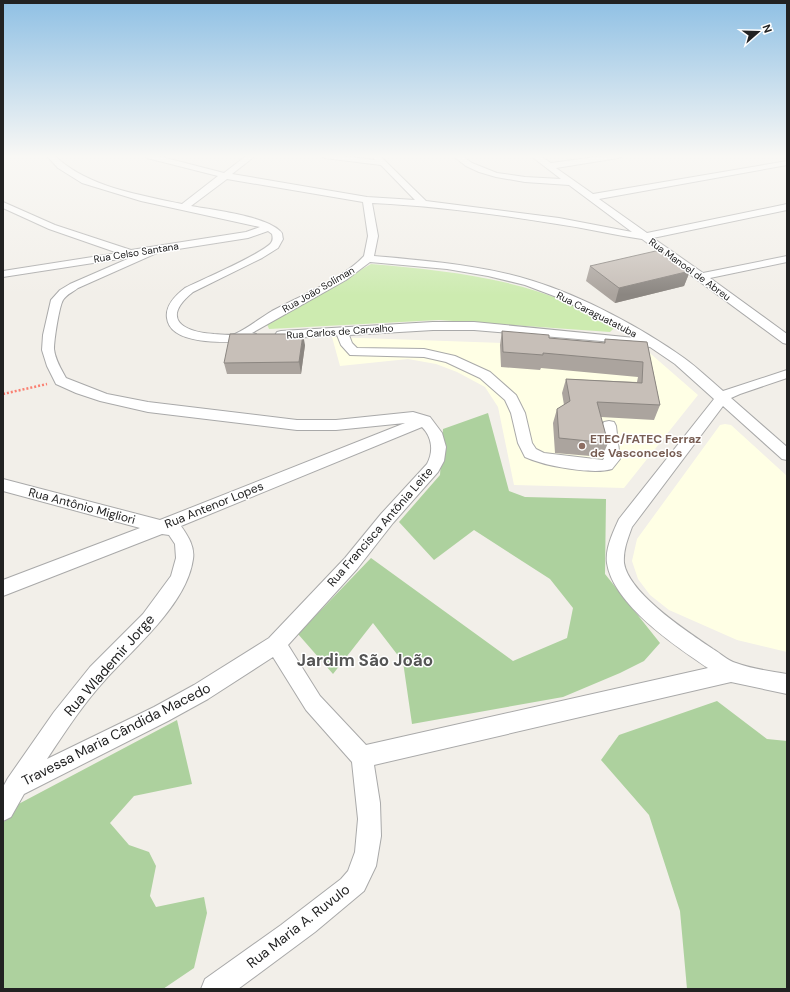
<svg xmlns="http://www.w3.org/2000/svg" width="790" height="992" font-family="'DM Sans',sans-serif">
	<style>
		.education { fill: #ffffe5 }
		.grass { fill: #cdebb0 }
		.forest { fill: #add19e }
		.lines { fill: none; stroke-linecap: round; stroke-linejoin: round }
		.minor-casing { stroke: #a9a9a9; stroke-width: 2 }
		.path { stroke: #fa8072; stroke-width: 2.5; stroke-dasharray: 2 2; stroke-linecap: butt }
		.minor { fill: #fff; fill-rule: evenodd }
		.wall { fill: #aba49e }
		.shaded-wall { fill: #8b8681 }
		.building { fill: #c7bfb8; stroke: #8b8681 }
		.education-dot { fill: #8d6e63; stroke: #fff; stroke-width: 1.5 }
		.labels { text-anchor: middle; stroke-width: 3; stroke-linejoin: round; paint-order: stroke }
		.far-street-label { font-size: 10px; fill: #222; stroke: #fff }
		.education-label { font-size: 12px; font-weight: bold; fill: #785e54; stroke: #fff; text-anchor: start }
		.street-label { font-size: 12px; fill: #222; stroke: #fff }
		.near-street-label { font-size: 14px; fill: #222; stroke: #fff }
		.near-quarter-label { font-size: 17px; font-weight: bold; fill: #555; stroke: #fff }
	</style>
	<rect width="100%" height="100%" fill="#f2efe9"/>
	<path class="education" d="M 332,337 L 644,348 L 698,395 L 624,488 L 514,485 L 498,407 L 485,387 L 457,372 L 436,364 L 408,359 L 340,366 Z
		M 725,424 L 731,425 L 787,476 L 787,652 L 737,640 L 669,610 L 650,595 L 638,579 L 632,561 L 637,539 L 720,425 Z"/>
	<path class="grass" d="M 371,264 C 437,270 504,276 567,302 C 583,308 599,318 616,326 L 610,332 L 439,320 L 269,329 L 267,324 Z"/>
	<path class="forest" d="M 488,413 L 509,491 L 525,497 L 606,499 L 605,574 L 660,643 L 644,661 L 620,673 L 563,697 L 412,724 L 403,662 L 373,623 L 333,674 L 298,634 L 371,558 L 513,661 L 567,638 L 573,608 L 550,579 L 474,530 L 434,560 L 399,522 L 440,475 L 443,429 Z
		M 717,701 L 767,739 L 787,741 L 787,989 L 687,989 L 680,911 L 649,815 L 601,760 L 619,735 Z
		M 177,720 L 192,784 L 134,796 L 110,823 L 129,845 L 149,852 L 156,866 L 150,896 L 156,907 L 204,897 L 207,913 L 194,968 L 163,989 L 3,989 L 3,824 L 11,808 Z"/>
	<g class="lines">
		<defs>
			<path id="minor" d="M 47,156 L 55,156 C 87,187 140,195 182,204 L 218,176 L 147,158 L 146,156 L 158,156 L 224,173 L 246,156 L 255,156 L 232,174 L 367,197 L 415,200 L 381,165 L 325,158 L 321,156 L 343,156 L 375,160 L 372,156 L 380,156 L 426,201 L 559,218 L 632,232 L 569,185 L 525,182 L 496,177 L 479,172 L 466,166 L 453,156 L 462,156 L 472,163 L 497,173 L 525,177 L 561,179 L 531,156 L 540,156 L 551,163 L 603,156 L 622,156 L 618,158 L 556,168 L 593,194 L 787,161 L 787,165 L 599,199 L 647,233 L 787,204 L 787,210 L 653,238 L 703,273 L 787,256 L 787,262 L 710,278 L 787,334 L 787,344 L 783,343 L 642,239 C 613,235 586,228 557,224 C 496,214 434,206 372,203 L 378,236 L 374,256 C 428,261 482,265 533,281 C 582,296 642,328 684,358 C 698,368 710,380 723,391 L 787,370 L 787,378 L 740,394 L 731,398 L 787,447 L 787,460 L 782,459 L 723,406 L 632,527 C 628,538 623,550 624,563 C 629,594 688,632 713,649 C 720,653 728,661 736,663 C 752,669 770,671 787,674 L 787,694 L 731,682 L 374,765 L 380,803 L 381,836 L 376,866 L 364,891 L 315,932 L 238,989 L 201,989 L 205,979 L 281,925 L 341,879 L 348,871 L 355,852 L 358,819 L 352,762 L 306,710 L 273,657 L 208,699 L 168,721 L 24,794 L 11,817 L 3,821 L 3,787 L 8,778 L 54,712 L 90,667 L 143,614 L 171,576 L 176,558 L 175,544 L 169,535 L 162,534 L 3,596 L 3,580 L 140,528 L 3,491 L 3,479 L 160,520 L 405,423 L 336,430 L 297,430 L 148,412 L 100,401 L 76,393 L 56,384 L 47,366 L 42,350 L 43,335 L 51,300 L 60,290 L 70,284 L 132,257 L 3,277 L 3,271 L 118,253 L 49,229 L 3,208 L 3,202 L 55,225 L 131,250 L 246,232 L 260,227 L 141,201 L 82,183 L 58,168 ZM 227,179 L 363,202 L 368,236 L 364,256 C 343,279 300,296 272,311 C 260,318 248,328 235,334 C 230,336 220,334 214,334 C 183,332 160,319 193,292 L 262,258 L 278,248 L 283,239 C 282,236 283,233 280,231 C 265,216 213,210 191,206 ZM 268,231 L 272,234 C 273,238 273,240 271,243 C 262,254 201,280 185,288 C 176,295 165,305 167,318 C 170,347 231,342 252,341 L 256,340 L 258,337 L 256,334 L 252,333 L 346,280 L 370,262 L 447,269 L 488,276 L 525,285 L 562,299 L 635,338 L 474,322 L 433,322 L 281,331 L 277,332 L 275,335 L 277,338 L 281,339 L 337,335 L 341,345 L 350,355 L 424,357 L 446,362 L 480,378 L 505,400 L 511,413 L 518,443 L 525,457 C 544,466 593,475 612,469 L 620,459 L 616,426 L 614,422 L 609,421 L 604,422 L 602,426 L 604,458 L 603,460 L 544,453 L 536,449 L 532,443 L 525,413 L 516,395 L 490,372 L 455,356 L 424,349 L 357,348 L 352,343 L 349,335 L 433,330 L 474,330 L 613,342 L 650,347 L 675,364 L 714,399 L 619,519 C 613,532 605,549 607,563 C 613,604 675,646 708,668 L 366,745 L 320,696 L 288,645 L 357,569 L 393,523 L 438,472 L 444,461 L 446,447 L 442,433 L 430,417 L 413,412 L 336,420 L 297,420 L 148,402 L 107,394 L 66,378 C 61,369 55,359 54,349 C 54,340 59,307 63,300 C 67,294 73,292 78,288 L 159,252 L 248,238 ZM 422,427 C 432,437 434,451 427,464 L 381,514 L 345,558 L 269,638 L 194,685 L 154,707 L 47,759 C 65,732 83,704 105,680 C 134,648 187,604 193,559 C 195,547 188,536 181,526 Z"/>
		</defs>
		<use href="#minor" class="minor-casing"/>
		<path class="path" d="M 3,394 L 47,384"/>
		<use href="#minor" class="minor"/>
	</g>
	<path class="wall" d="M 590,266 L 690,271 L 684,286 L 615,303 L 586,281 Z
		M 502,331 L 549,338 L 604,343 L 605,339 L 647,342 L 660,405 L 654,420 L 601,417 L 608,443 L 602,457 L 555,453 L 553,423 L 557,409 L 564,405 L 562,393 L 566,379 L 637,382 L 638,377 L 541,368 L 540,370 L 501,367 L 500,345 Z
		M 305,345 L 301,374 L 227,374 L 224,363 Z"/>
	<path class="shaded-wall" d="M 690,271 L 684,286 L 615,303 L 619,288 Z
		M 303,334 L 305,345 L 301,374 L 299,362 Z"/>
	<path class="building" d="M 660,250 L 690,271 L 619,288 L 590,266 Z
		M 502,331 L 549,335 L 549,338 L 605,343 L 605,339 L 647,342 L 660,405 L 597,402 L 608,443 L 559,438 L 557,409 L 570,401 L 566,379 L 642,383 L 643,362 L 543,353 L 543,355 L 503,352 Z
		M 230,334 L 303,334 L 299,362 L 224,363 Z"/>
	<linearGradient id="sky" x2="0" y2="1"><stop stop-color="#8fc0e4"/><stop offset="0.53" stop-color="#f9f8f5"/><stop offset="1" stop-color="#f9f8f5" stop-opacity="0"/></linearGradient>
	<rect width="790" height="295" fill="url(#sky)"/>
	<circle class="education-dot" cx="582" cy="446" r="4"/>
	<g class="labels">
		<g class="far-street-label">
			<text transform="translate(136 252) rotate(-9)" y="4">Rua Celso Santana</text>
			<text transform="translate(690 269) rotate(36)" y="4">Rua Manoel de Abreu</text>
			<text transform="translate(318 289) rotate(-30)" y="4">Rua João Soliman</text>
			<text transform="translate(597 314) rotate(27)" y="4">Rua Caraguatatuba</text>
			<text transform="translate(340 331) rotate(-4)" y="4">Rua Carlos de Carvalho</text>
		</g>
		<g class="education-label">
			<text x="590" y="443">ETEC/FATEC Ferraz<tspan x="590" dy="14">de Vasconcelos</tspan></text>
		</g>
		<g class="street-label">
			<text transform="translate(214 505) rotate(-22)" y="4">Rua Antenor Lopes</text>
			<text transform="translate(82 506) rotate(15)" y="4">Rua Antônio Migliori</text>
			<text transform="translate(380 527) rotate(-49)" y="4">Rua Francisca Antônia Leite</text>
		</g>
		<g class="near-street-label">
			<text transform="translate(109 665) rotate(-49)" y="5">Rua Wlademir Jorge</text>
			<text transform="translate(116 734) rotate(-27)" y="5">Travessa Maria Cândida Macedo</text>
			<text transform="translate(298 926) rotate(-38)" y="5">Rua Maria A. Ruvulo</text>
		</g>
		<g class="near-quarter-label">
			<text x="365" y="666">Jardim São João</text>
		</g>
	</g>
	<rect width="790" height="992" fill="none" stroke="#222222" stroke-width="8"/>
	<g transform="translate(758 32) rotate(70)" stroke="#ffffff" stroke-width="3" paint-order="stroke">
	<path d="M0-3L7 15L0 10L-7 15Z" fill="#222222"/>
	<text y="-6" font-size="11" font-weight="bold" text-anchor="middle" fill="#222222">N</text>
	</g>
</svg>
